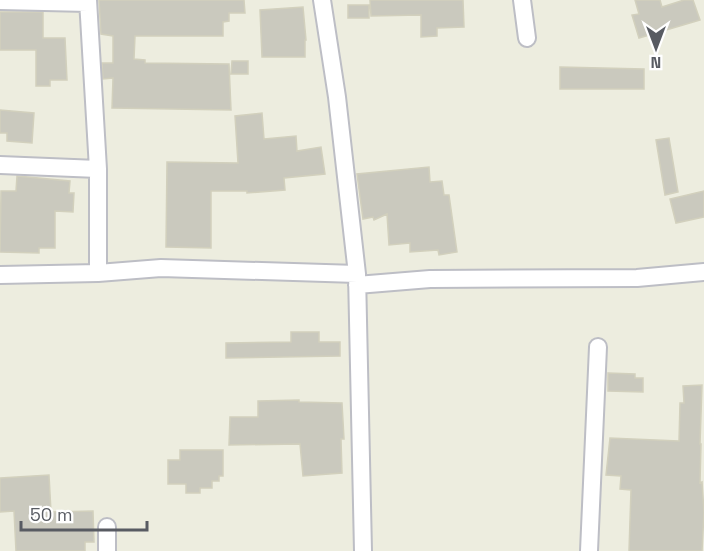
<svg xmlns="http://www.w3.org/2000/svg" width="704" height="551" font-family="'Space Grotesk',sans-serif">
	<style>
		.building { fill: #cac9be; stroke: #d2d0bd; stroke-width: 1.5 }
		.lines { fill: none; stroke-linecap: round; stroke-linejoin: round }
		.minor-casing { stroke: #bdbec5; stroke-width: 20 }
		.minor { stroke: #fff; stroke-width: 16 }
	</style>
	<rect width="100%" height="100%" fill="#ededdf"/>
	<path class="building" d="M 99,0 L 244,0 L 245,13 L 229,13 L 229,21 L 223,22 L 223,36 L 135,36 L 134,59 L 145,60 L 145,63 L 229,64 L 231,110 L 112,108 L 113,78 L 103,79 L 102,63 L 113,63 L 113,36 L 101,34 Z
		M 370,0 L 463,0 L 464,27 L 437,28 L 437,36 L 421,37 L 421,15 L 371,16 Z
		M 635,0 L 660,0 L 662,7 L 684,0 L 693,0 L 700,20 L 639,38 L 632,15 L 639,14 Z
		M 348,5 L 369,5 L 369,18 L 348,18 Z
		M 303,7 L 306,40 L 305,40 L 305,57 L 262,57 L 260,10 Z
		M 0,12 L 43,12 L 43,38 L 65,38 L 67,80 L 50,80 L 50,86 L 36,86 L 36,50 L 0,50 Z
		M 232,61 L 248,61 L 248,74 L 231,74 Z
		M 560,67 L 644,69 L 644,89 L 560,89 Z
		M 0,110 L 34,113 L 32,143 L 7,141 L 7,133 L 0,133 Z
		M 262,113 L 264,139 L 296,136 L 297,151 L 321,147 L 325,174 L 284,178 L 285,190 L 247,193 L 247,191 L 211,191 L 211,248 L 166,247 L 167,162 L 238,163 L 235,116 Z
		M 669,138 L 678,192 L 665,195 L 656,140 Z
		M 429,167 L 430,182 L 442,181 L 444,195 L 449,195 L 457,252 L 439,255 L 438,250 L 410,252 L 410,243 L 389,245 L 387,214 L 374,220 L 373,217 L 363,219 L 357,174 Z
		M 17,176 L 70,181 L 69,193 L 74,193 L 73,212 L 55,211 L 55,248 L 39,248 L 39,253 L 0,252 L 1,191 L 16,191 Z
		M 704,191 L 704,217 L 676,223 L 670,199 Z
		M 291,332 L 319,332 L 319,342 L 340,342 L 340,356 L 226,358 L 226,343 L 291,342 Z
		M 608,373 L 635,374 L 635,378 L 643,378 L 643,392 L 608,391 Z
		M 702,385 L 700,444 L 701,444 L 700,483 L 702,482 L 704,512 L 702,551 L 629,551 L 631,490 L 620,489 L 621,476 L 606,475 L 610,438 L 679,441 L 680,403 L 684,403 L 683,386 Z
		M 299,400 L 299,402 L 342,403 L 344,439 L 341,439 L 342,473 L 303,476 L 300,444 L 229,445 L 230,417 L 258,417 L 258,401 Z
		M 180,450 L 223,450 L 223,476 L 219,476 L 219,481 L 212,481 L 212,488 L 200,488 L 200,493 L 186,493 L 186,484 L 168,484 L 168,460 L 180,460 Z
		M 49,475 L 51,512 L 93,511 L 94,542 L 85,542 L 85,551 L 16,551 L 14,511 L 0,512 L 0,478 Z"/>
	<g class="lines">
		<defs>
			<path id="minor" d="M 88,0 L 98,169 L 98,273
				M 322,0 L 337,97 L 357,274 L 363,551
				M 522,0 L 527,38
				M 0,1 L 88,3
				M 0,165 L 98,169
				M 0,275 L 98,273 L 161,268 L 357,274
				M 357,285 L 430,279 L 637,278 L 704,272
				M 107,551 L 107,527
				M 589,551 L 598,347"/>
		</defs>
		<use href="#minor" class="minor-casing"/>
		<use href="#minor" class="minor"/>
	</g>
	<g transform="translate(656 48) rotate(180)" stroke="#ffffff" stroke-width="4.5" paint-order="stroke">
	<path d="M0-4.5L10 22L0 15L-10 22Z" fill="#585b62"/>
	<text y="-9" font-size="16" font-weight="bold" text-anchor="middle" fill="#585b62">N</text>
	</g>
	<path d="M21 521v9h126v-9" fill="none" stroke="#585b62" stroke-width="3"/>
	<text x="30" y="521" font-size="18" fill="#585b62" stroke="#ffffff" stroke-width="4.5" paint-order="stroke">50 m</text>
</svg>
